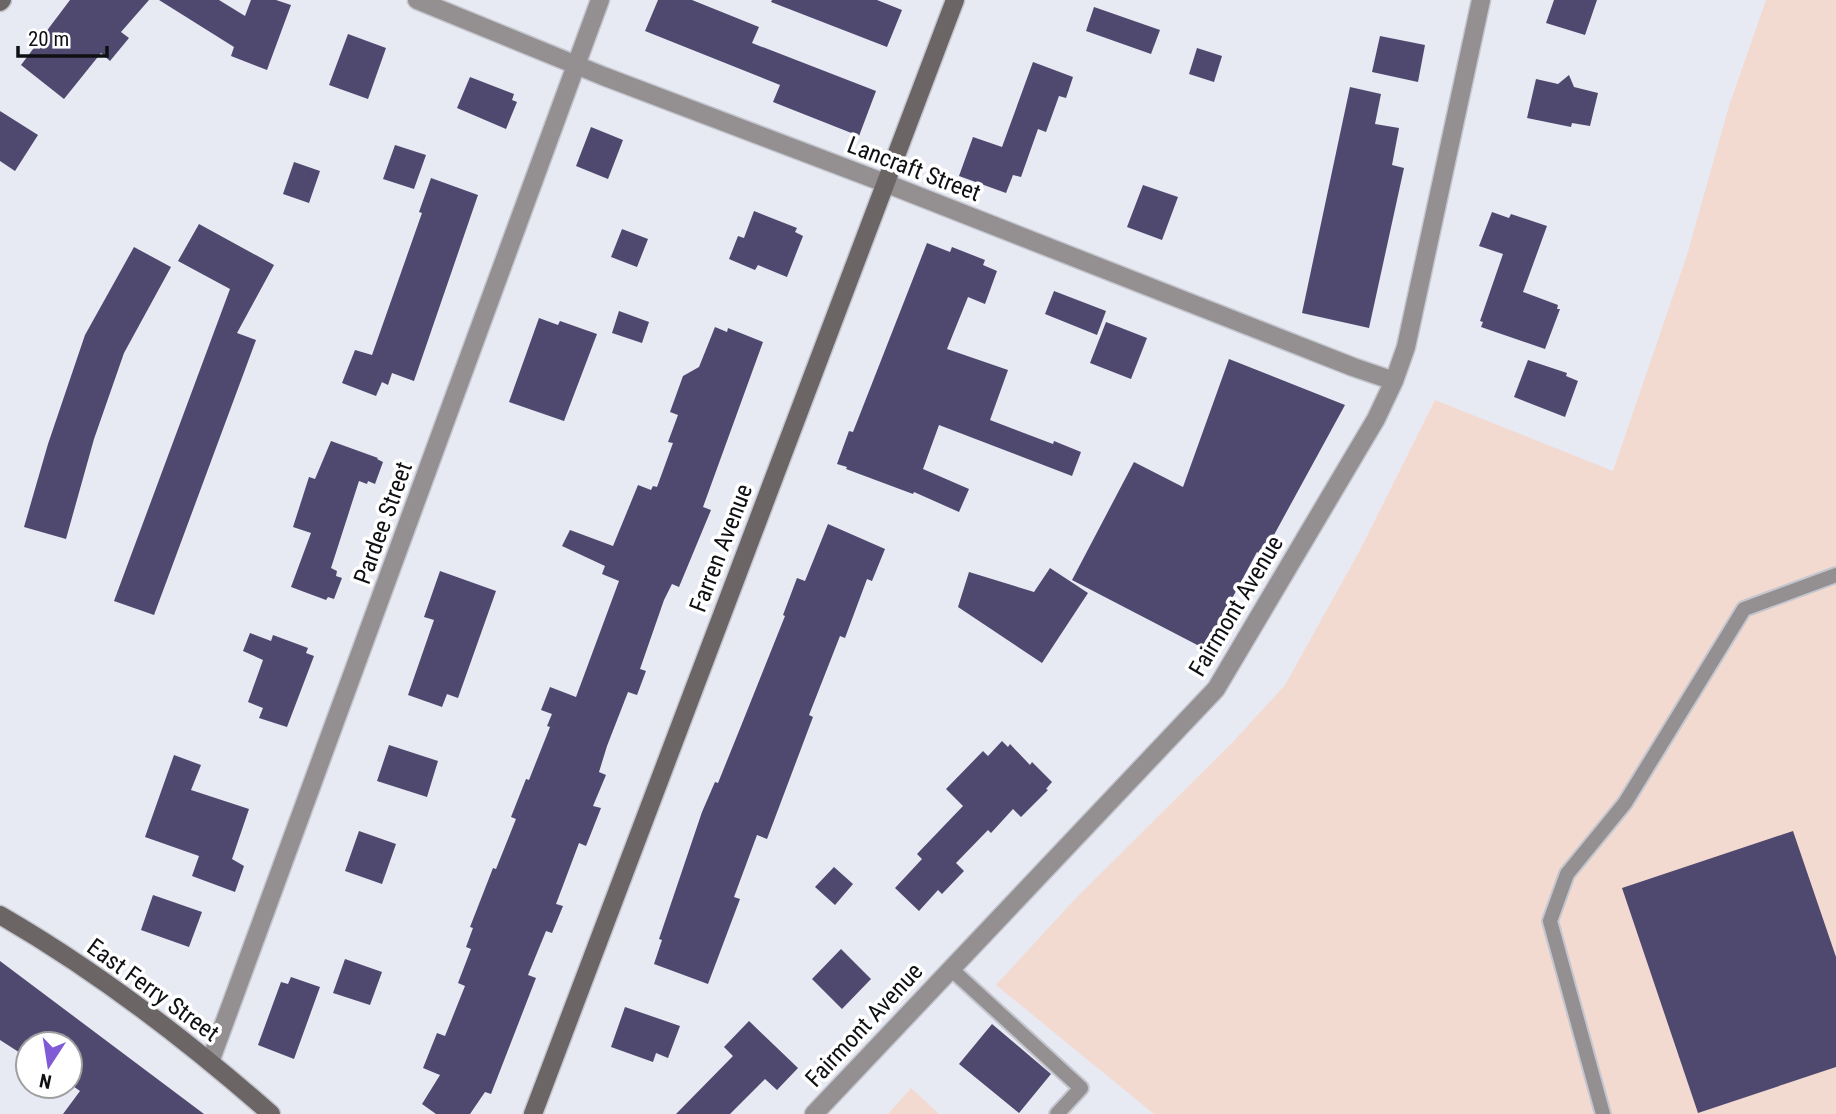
<svg xmlns="http://www.w3.org/2000/svg" width="1836" height="1114" font-family="'Roboto Condensed',sans-serif">
	<style>
		.industrial { fill: #f3dad1 }
		.building { fill: #4f4970 }
		.lines { fill: none; stroke-linecap: round; stroke-linejoin: round }
		.service-casing { stroke: #c4c6cf; stroke-width: 18 }
		.minor-casing { stroke: #c4c6cf; stroke-width: 21 }
		.secondary-casing { stroke: #c4c6cf; stroke-width: 21 }
		.service { stroke: #948f90; stroke-width: 14 }
		.minor { stroke: #948f90; stroke-width: 18 }
		.secondary { stroke: #6c6566; stroke-width: 18 }
		.labels { text-anchor: middle; stroke-width: 7; stroke-linejoin: round; paint-order: stroke }
		.street-label { font-size: 24px; fill: #0f1013; stroke: #fff }
	</style>
	<rect width="100%" height="100%" fill="#e7e9f3"/>
	<path class="industrial" d="M 1766,0 L 1836,0 L 1836,1114 L 1154,1114 L 996,985 L 1075,899 L 1232,743 L 1285,685 L 1360,550 L 1435,400 L 1613,471 L 1687,255 L 1729,106 Z
		M 911,1088 L 939,1114 L 888,1114 Z"/>
	<path class="building" d="M 70,0 L 149,0 L 121,32 L 129,38 L 110,61 L 101,53 L 64,99 L 21,65 Z
		M 159,0 L 219,0 L 245,16 L 251,0 L 276,0 L 291,5 L 267,70 L 231,56 L 234,47 Z
		M 658,0 L 692,0 L 759,27 L 752,43 L 876,91 L 859,136 L 773,102 L 780,85 L 645,31 Z
		M 772,0 L 877,0 L 902,10 L 887,47 L 771,2 Z
		M 1554,0 L 1597,0 L 1585,35 L 1546,23 Z
		M 1094,7 L 1160,30 L 1151,54 L 1086,31 Z
		M 348,34 L 386,48 L 368,99 L 329,85 Z
		M 1380,36 L 1425,45 L 1418,82 L 1372,72 Z
		M 1197,48 L 1222,56 L 1214,82 L 1189,74 Z
		M 1033,62 L 1073,77 L 1066,98 L 1059,96 L 1046,132 L 1038,129 L 1021,177 L 1013,175 L 1006,193 L 959,176 L 973,137 L 1002,147 Z
		M 1569,75 L 1574,87 L 1598,93 L 1590,126 L 1572,123 L 1571,127 L 1527,118 L 1536,79 L 1558,84 Z
		M 470,77 L 514,94 L 512,100 L 517,102 L 506,129 L 457,108 Z
		M 1350,87 L 1381,94 L 1375,124 L 1399,128 L 1392,165 L 1404,168 L 1369,328 L 1302,313 Z
		M 0,111 L 38,135 L 15,171 L 0,161 Z
		M 591,127 L 623,140 L 608,179 L 576,166 Z
		M 395,145 L 426,155 L 414,189 L 383,179 Z
		M 294,162 L 320,171 L 309,203 L 283,194 Z
		M 431,178 L 478,195 L 414,381 L 392,373 L 388,385 L 382,382 L 376,396 L 342,383 L 355,350 L 372,355 L 422,213 L 419,212 Z
		M 1143,185 L 1178,197 L 1162,240 L 1127,227 Z
		M 754,211 L 797,228 L 795,232 L 803,236 L 787,277 L 758,265 L 755,270 L 729,259 L 738,236 L 744,238 Z
		M 1492,212 L 1509,218 L 1511,214 L 1547,226 L 1523,292 L 1558,305 L 1557,309 L 1560,309 L 1545,349 L 1481,327 L 1483,322 L 1480,321 L 1503,254 L 1479,246 Z
		M 199,224 L 274,265 L 237,333 L 256,340 L 154,615 L 114,601 L 230,289 L 178,261 Z
		M 622,229 L 648,239 L 637,267 L 611,257 Z
		M 927,243 L 950,252 L 952,247 L 985,260 L 983,265 L 997,271 L 985,304 L 968,297 L 947,349 L 1008,370 L 990,420 L 1053,444 L 1054,441 L 1081,452 L 1072,476 L 939,425 L 923,469 L 969,489 L 959,512 L 914,492 L 913,494 L 846,469 L 847,467 L 837,464 L 849,431 L 853,432 Z
		M 134,247 L 171,267 L 124,353 L 94,439 L 66,539 L 24,527 L 48,444 L 85,335 Z
		M 1054,291 L 1106,311 L 1097,335 L 1045,314 Z
		M 619,311 L 649,322 L 642,343 L 612,333 Z
		M 539,318 L 558,325 L 560,321 L 597,334 L 564,421 L 509,402 Z
		M 1106,322 L 1147,338 L 1131,379 L 1090,363 Z
		M 715,327 L 727,332 L 728,328 L 763,342 L 703,507 L 711,510 L 679,587 L 672,584 L 664,600 L 640,669 L 646,671 L 637,695 L 628,692 L 607,746 L 599,772 L 606,775 L 593,806 L 601,808 L 586,846 L 579,843 L 556,904 L 563,906 L 552,933 L 546,931 L 528,975 L 536,978 L 491,1094 L 485,1092 L 470,1114 L 436,1114 L 422,1104 L 440,1075 L 423,1068 L 437,1033 L 445,1036 L 465,986 L 458,983 L 471,949 L 466,947 L 473,928 L 470,927 L 493,868 L 496,869 L 516,819 L 511,817 L 526,779 L 529,780 L 550,727 L 547,726 L 552,714 L 541,710 L 550,687 L 576,697 L 619,581 L 602,574 L 605,566 L 562,546 L 570,530 L 613,546 L 638,485 L 651,490 L 653,486 L 657,487 L 673,443 L 668,442 L 678,415 L 670,412 L 683,376 L 699,367 Z
		M 1229,359 L 1345,405 L 1263,555 L 1257,552 L 1205,649 L 1072,580 L 1134,462 L 1183,487 Z
		M 1528,360 L 1567,373 L 1566,376 L 1578,381 L 1565,417 L 1514,397 Z
		M 331,441 L 378,458 L 377,459 L 383,462 L 375,484 L 368,481 L 367,484 L 359,481 L 331,568 L 337,571 L 336,576 L 342,578 L 334,599 L 328,597 L 326,600 L 291,587 L 311,533 L 293,527 L 309,477 L 315,479 Z
		M 828,524 L 885,549 L 872,581 L 867,579 L 845,638 L 840,636 L 809,715 L 813,717 L 767,839 L 757,835 L 734,897 L 740,899 L 708,984 L 654,964 L 662,940 L 659,939 L 702,812 L 715,782 L 718,783 L 741,726 L 785,616 L 783,615 L 797,578 L 805,581 Z
		M 1050,568 L 1088,593 L 1042,663 L 958,607 L 969,572 L 1034,592 Z
		M 440,571 L 496,591 L 458,698 L 447,694 L 442,707 L 408,695 L 434,620 L 424,617 Z
		M 250,633 L 271,641 L 273,635 L 308,648 L 306,653 L 314,656 L 287,727 L 259,718 L 263,708 L 248,702 L 263,660 L 243,651 Z
		M 1002,741 L 1008,747 L 1010,744 L 1030,765 L 1032,762 L 1052,782 L 1046,789 L 1048,790 L 1021,817 L 1013,809 L 991,833 L 988,830 L 956,863 L 964,871 L 942,894 L 938,890 L 919,911 L 895,888 L 922,859 L 917,854 L 963,806 L 946,789 L 983,751 L 988,756 Z
		M 389,745 L 438,761 L 427,797 L 377,781 Z
		M 174,755 L 201,765 L 191,790 L 249,809 L 232,859 L 244,866 L 235,892 L 192,876 L 199,856 L 145,837 Z
		M 359,831 L 396,844 L 382,884 L 345,871 Z
		M 1793,831 L 1836,957 L 1836,1067 L 1698,1113 L 1622,888 Z
		M 834,867 L 853,884 L 835,905 L 815,887 Z
		M 153,895 L 202,912 L 189,947 L 141,930 Z
		M 841,949 L 871,979 L 842,1009 L 812,979 Z
		M 345,959 L 382,972 L 370,1005 L 333,993 Z
		M 0,961 L 204,1114 L 63,1114 L 80,1091 L 70,1084 L 70,1044 L 28,1044 L 28,1058 L 0,1040 Z
		M 291,977 L 320,987 L 294,1059 L 258,1045 L 281,982 L 288,984 Z
		M 625,1007 L 680,1026 L 668,1058 L 656,1053 L 653,1062 L 611,1047 Z
		M 749,1021 L 798,1068 L 777,1090 L 765,1079 L 730,1114 L 676,1114 L 733,1056 L 724,1047 Z
		M 992,1024 L 1051,1074 L 1019,1113 L 959,1064 Z"/>
	<g class="lines">
		<defs>
			<path id="service" d="M 951,969 L 1081,1088 L 1057,1114
				M 1603,1114 L 1550,921 L 1567,874 L 1625,803 L 1744,609 L 1836,575"/>
			<path id="minor" d="M 417,0 L 603,76 L 885,183 L 1353,367 L 1394,381
				M 210,1062 L 600,0
				M 814,1114 L 1216,689 L 1376,419 L 1394,381 L 1406,347 L 1481,0"/>
			<path id="secondary" d="M 0,2 L 2,0
				M 0,915 C 97,971 187,1040 271,1114
				M 533,1114 L 955,0"/>
		</defs>
		<use href="#service" class="service-casing"/>
		<use href="#minor" class="minor-casing"/>
		<use href="#secondary" class="secondary-casing"/>
		<use href="#service" class="service"/>
		<use href="#minor" class="minor"/>
		<use href="#secondary" class="secondary"/>
	</g>
	<g class="labels">
		<g class="street-label">
			<text transform="translate(914 169) rotate(21)" y="8">Lancraft Street</text>
			<text transform="translate(383 523) rotate(-70)" y="8">Pardee Street</text>
			<text transform="translate(721 548) rotate(-69)" y="8">Farren Avenue</text>
			<text transform="translate(1236 606) rotate(-59)" y="8">Fairmont Avenue</text>
			<text transform="translate(153 990) rotate(36)" y="8">East Ferry Street</text>
			<text transform="translate(864 1025) rotate(-47)" y="8">Fairmont Avenue</text>
		</g>
	</g>
	<g transform="translate(49 1065) rotate(192)"><circle r="33" fill="#ffffff" stroke="#9f9fa1" stroke-width="2"/>
	<path d="M0-5L12 26L0 18L-12 26Z" fill="#805bd5"/>
	<text y="-10" font-size="19" font-weight="bold" text-anchor="middle" fill="#0f1013">N</text>
	</g>
	<path d="M18 46v10h89v-10" fill="none" stroke="#0f1013" stroke-width="3.5"/>
	<text x="28" y="46" font-size="21" fill="#0f1013" stroke="#ffffff" stroke-width="5" paint-order="stroke">20 m</text>
</svg>
